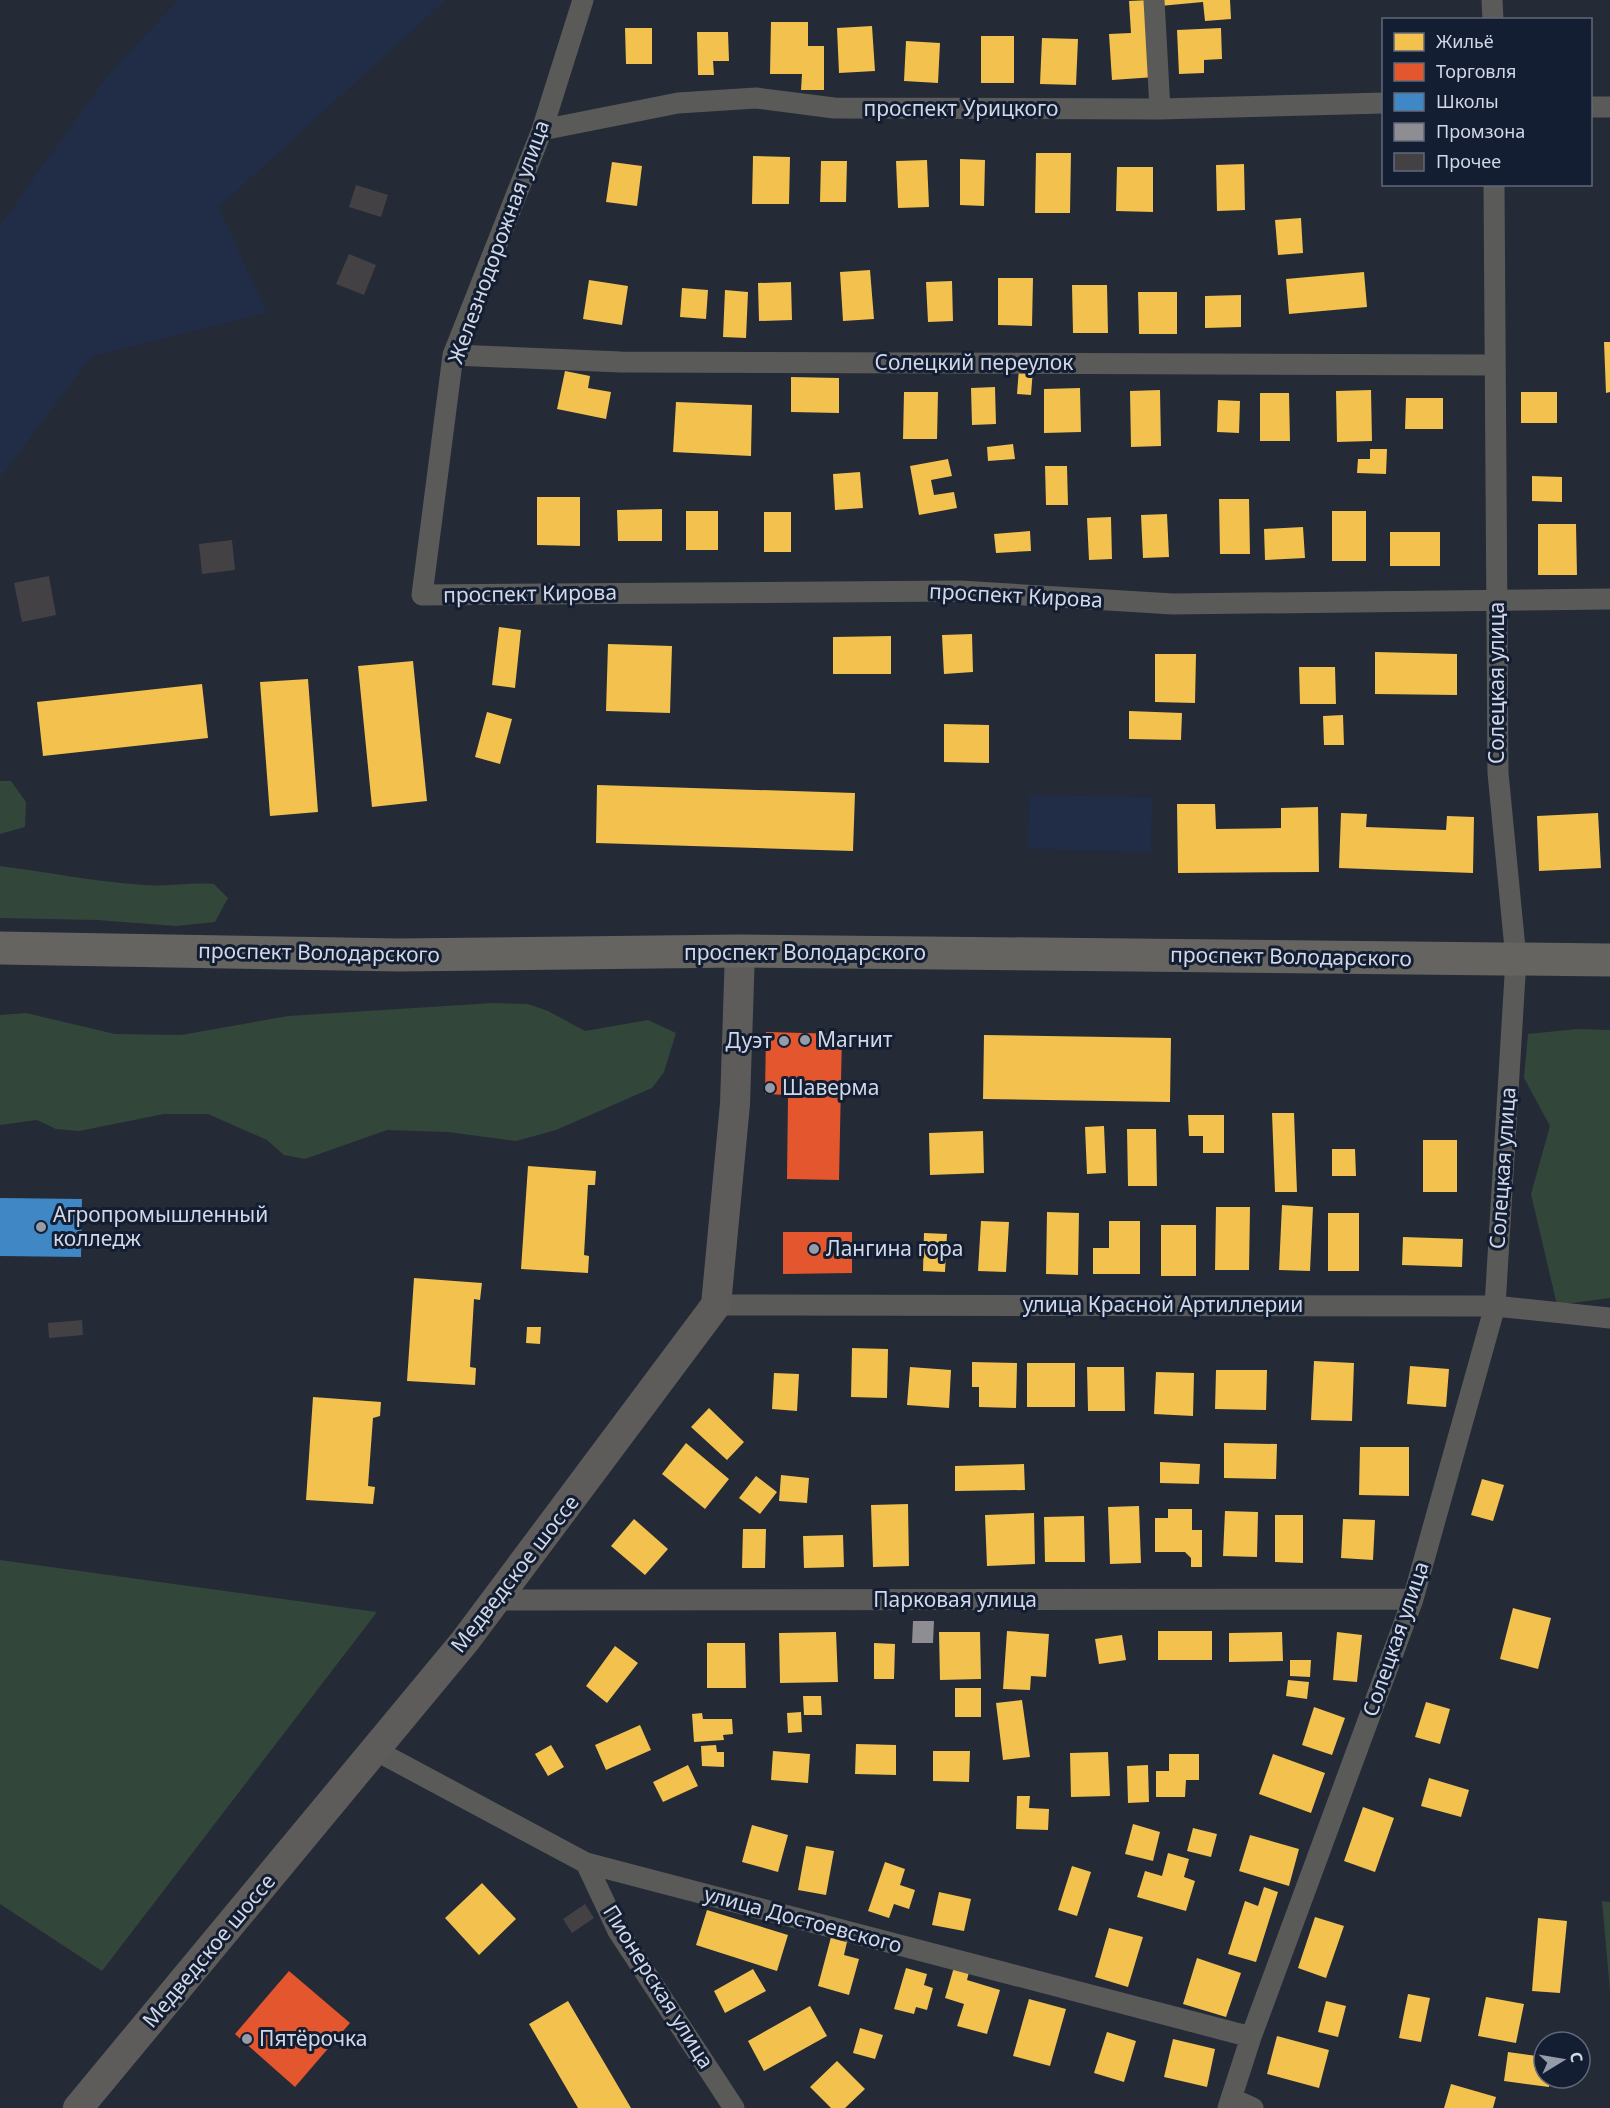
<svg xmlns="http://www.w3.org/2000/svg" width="1610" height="2108" font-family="'Noto Sans',sans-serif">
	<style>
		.built { fill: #212d46 }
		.green { fill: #33463a }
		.homes { fill: #f2c14e }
		.shops { fill: #e4572e }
		.schools { fill: #3f88c5 }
		.industry { fill: #8d8d92 }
		.building { fill: #444145 }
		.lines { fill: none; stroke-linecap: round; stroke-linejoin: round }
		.minor { stroke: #5a5a58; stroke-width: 21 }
		.secondary { stroke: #5e5c5b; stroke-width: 30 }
		.primary { stroke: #656460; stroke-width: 33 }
		.poi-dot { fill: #949ba9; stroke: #141e32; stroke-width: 2 }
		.labels { text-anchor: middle; stroke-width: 6; stroke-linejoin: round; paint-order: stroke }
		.street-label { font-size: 21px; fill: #d1d8e7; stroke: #141e32 }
		.poi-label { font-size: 21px; fill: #d1d8e7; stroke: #141e32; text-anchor: start }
	</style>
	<rect width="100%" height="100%" fill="#242a36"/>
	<path class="built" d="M 178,0 L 446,0 L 219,207 L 267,313 L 92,356 L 0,478 L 0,225 L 107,76 Z
		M 1029,795 L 1152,797 L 1151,852 L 1028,849 Z"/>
	<path class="green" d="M 0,781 L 11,781 L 26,802 L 25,827 L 0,834 Z
		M 0,866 C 48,872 95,882 144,885 C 167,887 190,882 214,884 L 228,898 L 215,922 L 176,926 L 97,920 L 0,918 Z
		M 493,1003 L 528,1004 L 548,1011 L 585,1031 L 648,1020 L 676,1033 L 664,1072 L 652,1088 L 556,1130 L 516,1141 L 448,1132 L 387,1130 L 305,1159 L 284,1155 L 267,1140 L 208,1114 L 164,1114 L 79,1131 L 56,1129 L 37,1120 L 0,1125 L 0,1015 L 26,1013 L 115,1034 L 181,1035 L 288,1016 Z
		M 1577,1029 L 1610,1030 L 1610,1298 L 1557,1305 L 1531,1194 L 1550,1126 L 1524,1078 L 1528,1034 Z
		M 0,1560 L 377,1612 L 102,1971 L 0,1904 Z
		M 1602,1901 L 1610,1902 L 1610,1991 Z"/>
	<path class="homes" d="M 1150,0 L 1155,77 L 1112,80 L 1109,34 L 1131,33 L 1129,1 Z
		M 1160,0 L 1230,0 L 1231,19 L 1205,21 L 1203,2 L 1160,6 Z
		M 771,22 L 808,22 L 808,46 L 824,46 L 824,90 L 801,90 L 802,74 L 770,74 Z
		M 872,26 L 875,71 L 839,73 L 837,28 Z
		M 625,28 L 652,28 L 652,64 L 626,64 Z
		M 1221,28 L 1222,59 L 1204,60 L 1204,73 L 1179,74 L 1177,30 Z
		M 697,32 L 728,32 L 729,61 L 713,61 L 714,75 L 698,75 Z
		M 981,36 L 1014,36 L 1014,83 L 981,83 Z
		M 1042,38 L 1078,39 L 1076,85 L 1040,84 Z
		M 906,41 L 940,43 L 938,83 L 904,81 Z
		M 1036,153 L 1071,153 L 1070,213 L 1035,213 Z
		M 753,156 L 790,157 L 789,204 L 752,204 Z
		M 960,159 L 985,160 L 984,206 L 960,205 Z
		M 927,160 L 929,207 L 898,208 L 896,161 Z
		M 821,161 L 847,161 L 846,202 L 820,202 Z
		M 612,162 L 642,166 L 637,206 L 606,202 Z
		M 1244,164 L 1245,210 L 1217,211 L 1216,165 Z
		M 1117,167 L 1153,167 L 1153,212 L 1116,211 Z
		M 1301,218 L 1303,253 L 1278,255 L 1275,220 Z
		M 870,270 L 874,319 L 843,321 L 840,272 Z
		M 1364,272 L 1367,307 L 1289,314 L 1286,279 Z
		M 998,278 L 1033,278 L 1032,326 L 998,325 Z
		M 589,280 L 628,286 L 622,325 L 583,319 Z
		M 952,281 L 953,321 L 928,322 L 926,282 Z
		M 791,282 L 792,320 L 759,321 L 758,283 Z
		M 1072,285 L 1107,285 L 1108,333 L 1073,333 Z
		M 682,288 L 708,290 L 706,319 L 680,317 Z
		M 725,290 L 748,292 L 746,338 L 723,337 Z
		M 1138,292 L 1177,292 L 1177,334 L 1139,334 Z
		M 1241,295 L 1241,327 L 1205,328 L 1205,296 Z
		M 1604,342 L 1610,342 L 1610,392 L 1606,393 Z
		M 1019,368 L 1033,369 L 1031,395 L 1017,394 Z
		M 565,371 L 590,376 L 588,388 L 611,392 L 606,419 L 557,409 Z
		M 791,377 L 839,378 L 839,413 L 791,412 Z
		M 995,387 L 996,424 L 972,425 L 971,388 Z
		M 1080,388 L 1081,432 L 1044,433 L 1044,389 Z
		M 1160,390 L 1161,446 L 1131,447 L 1130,391 Z
		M 1371,390 L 1372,441 L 1337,442 L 1336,391 Z
		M 904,392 L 938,392 L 937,439 L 903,439 Z
		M 1521,392 L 1557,392 L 1557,423 L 1521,423 Z
		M 1260,393 L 1289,393 L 1290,441 L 1260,441 Z
		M 1406,398 L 1443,398 L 1443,429 L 1405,429 Z
		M 1218,400 L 1240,401 L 1239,433 L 1217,432 Z
		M 676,402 L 752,405 L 751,456 L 673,452 Z
		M 1013,444 L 1015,459 L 988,461 L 987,447 Z
		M 1370,449 L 1387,449 L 1386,474 L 1357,473 L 1358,459 L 1370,459 Z
		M 948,459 L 952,476 L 931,480 L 934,495 L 954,492 L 957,508 L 919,515 L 910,466 Z
		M 1045,466 L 1067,466 L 1068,505 L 1046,505 Z
		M 860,472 L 863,508 L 835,510 L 833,474 Z
		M 1532,476 L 1562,477 L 1562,502 L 1532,501 Z
		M 537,497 L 580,497 L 580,546 L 537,545 Z
		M 1219,499 L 1249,499 L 1250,554 L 1220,554 Z
		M 662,509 L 662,541 L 618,541 L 617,510 Z
		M 686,511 L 718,511 L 718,550 L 686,550 Z
		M 1332,511 L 1366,511 L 1366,561 L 1332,561 Z
		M 764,512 L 791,512 L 791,552 L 764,552 Z
		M 1167,514 L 1169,557 L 1143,558 L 1141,515 Z
		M 1111,517 L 1112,559 L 1089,560 L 1087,518 Z
		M 1538,524 L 1576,524 L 1577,575 L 1538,575 Z
		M 1303,527 L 1305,558 L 1265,560 L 1264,529 Z
		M 1030,531 L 1031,551 L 996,553 L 994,534 Z
		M 1390,532 L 1440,532 L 1440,566 L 1390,566 Z
		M 499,627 L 521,630 L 515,688 L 492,685 Z
		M 972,634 L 973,672 L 944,674 L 942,635 Z
		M 891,636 L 891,674 L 833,674 L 833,637 Z
		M 608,644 L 672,646 L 670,713 L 606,711 Z
		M 1375,652 L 1457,654 L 1457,695 L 1375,694 Z
		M 1155,654 L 1196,654 L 1195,703 L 1155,702 Z
		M 413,661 L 427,801 L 372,807 L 358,666 Z
		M 1299,667 L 1335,667 L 1336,704 L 1300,704 Z
		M 308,679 L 318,812 L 270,816 L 260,682 Z
		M 202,684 L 208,738 L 43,756 L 37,702 Z
		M 1129,711 L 1182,713 L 1181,740 L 1129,739 Z
		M 487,712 L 512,719 L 500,764 L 475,757 Z
		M 1343,715 L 1344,745 L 1324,745 L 1323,716 Z
		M 944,724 L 989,725 L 989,763 L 944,762 Z
		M 597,785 L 855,793 L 853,851 L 596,843 Z
		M 1177,804 L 1215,804 L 1216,829 L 1281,828 L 1281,808 L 1318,807 L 1319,872 L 1178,873 Z
		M 1341,813 L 1367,814 L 1366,827 L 1446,830 L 1447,816 L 1474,817 L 1473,873 L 1339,868 Z
		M 1598,813 L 1601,868 L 1539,871 L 1537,816 Z
		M 984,1035 L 1171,1038 L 1170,1102 L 983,1099 Z
		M 1272,1113 L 1294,1113 L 1297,1192 L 1275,1192 Z
		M 1188,1115 L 1224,1115 L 1224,1153 L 1203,1153 L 1203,1136 L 1189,1136 Z
		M 1104,1126 L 1106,1173 L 1087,1174 L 1085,1127 Z
		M 1127,1129 L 1156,1129 L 1157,1186 L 1128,1186 Z
		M 983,1131 L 984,1173 L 930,1175 L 929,1133 Z
		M 1423,1140 L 1457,1140 L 1457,1192 L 1423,1192 Z
		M 1332,1149 L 1355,1149 L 1356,1176 L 1332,1176 Z
		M 528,1166 L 596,1171 L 595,1185 L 588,1185 L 584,1255 L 589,1256 L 588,1273 L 521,1269 Z
		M 1282,1205 L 1313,1207 L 1310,1271 L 1279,1270 Z
		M 1216,1207 L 1250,1207 L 1249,1270 L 1215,1270 Z
		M 1047,1212 L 1079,1213 L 1078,1275 L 1046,1274 Z
		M 1328,1213 L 1359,1213 L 1359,1271 L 1328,1271 Z
		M 981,1221 L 1009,1222 L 1006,1272 L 978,1271 Z
		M 1109,1221 L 1140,1221 L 1140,1274 L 1093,1274 L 1093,1248 L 1109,1248 Z
		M 1161,1225 L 1196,1225 L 1196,1276 L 1161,1276 Z
		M 924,1233 L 947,1234 L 945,1272 L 923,1271 Z
		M 1403,1237 L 1463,1239 L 1462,1267 L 1402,1265 Z
		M 414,1278 L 482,1283 L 480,1300 L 474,1299 L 470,1367 L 476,1368 L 475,1385 L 407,1381 Z
		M 527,1327 L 541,1327 L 540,1344 L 526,1343 Z
		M 852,1348 L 888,1349 L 887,1398 L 851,1397 Z
		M 1314,1361 L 1354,1363 L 1352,1421 L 1311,1420 Z
		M 972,1362 L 1017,1363 L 1016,1408 L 979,1407 L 979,1387 L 972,1387 Z
		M 1027,1363 L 1075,1363 L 1075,1407 L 1027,1407 Z
		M 1410,1366 L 1449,1369 L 1446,1407 L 1407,1404 Z
		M 910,1367 L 951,1370 L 949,1408 L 907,1405 Z
		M 1087,1367 L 1124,1367 L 1125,1411 L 1088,1411 Z
		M 1216,1370 L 1267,1370 L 1266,1410 L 1215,1409 Z
		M 1156,1372 L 1194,1373 L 1193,1416 L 1154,1414 Z
		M 774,1373 L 799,1374 L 797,1411 L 772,1409 Z
		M 313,1397 L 381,1402 L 380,1416 L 373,1418 L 368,1486 L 375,1487 L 373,1504 L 306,1500 Z
		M 709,1408 L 744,1442 L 727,1460 L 691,1427 Z
		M 686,1443 L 729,1479 L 705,1509 L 662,1474 Z
		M 1224,1443 L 1277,1444 L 1276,1479 L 1224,1478 Z
		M 1360,1447 L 1409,1447 L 1409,1496 L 1359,1495 Z
		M 1160,1462 L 1200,1464 L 1199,1484 L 1160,1483 Z
		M 1024,1464 L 1025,1490 L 955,1491 L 955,1466 Z
		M 781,1475 L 809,1478 L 807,1503 L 779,1501 Z
		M 756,1476 L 777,1492 L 760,1514 L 739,1498 Z
		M 1482,1479 L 1504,1485 L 1493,1521 L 1471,1515 Z
		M 908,1504 L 909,1566 L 873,1567 L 871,1505 Z
		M 1139,1506 L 1141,1563 L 1110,1564 L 1108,1507 Z
		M 1168,1509 L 1192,1509 L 1192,1530 L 1202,1530 L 1202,1567 L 1191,1567 L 1191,1558 L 1185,1552 L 1155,1552 L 1155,1518 L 1168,1518 Z
		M 1225,1511 L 1258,1512 L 1257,1557 L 1223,1556 Z
		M 1034,1513 L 1035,1564 L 987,1566 L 985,1515 Z
		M 1275,1515 L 1303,1515 L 1303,1563 L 1275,1562 Z
		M 1084,1516 L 1085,1562 L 1045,1562 L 1044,1517 Z
		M 634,1519 L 668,1549 L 645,1575 L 611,1546 Z
		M 1343,1519 L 1375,1520 L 1373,1560 L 1341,1558 Z
		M 743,1529 L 766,1529 L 765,1568 L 742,1568 Z
		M 843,1535 L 844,1567 L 804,1568 L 803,1536 Z
		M 1513,1608 L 1551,1618 L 1538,1669 L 1500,1659 Z
		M 1007,1631 L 1049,1634 L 1046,1677 L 1031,1676 L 1030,1690 L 1003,1689 Z
		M 1158,1631 L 1212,1631 L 1212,1660 L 1158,1660 Z
		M 836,1632 L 838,1682 L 780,1683 L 779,1633 Z
		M 939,1632 L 980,1632 L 981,1679 L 940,1680 Z
		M 1282,1632 L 1283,1661 L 1229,1662 L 1229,1633 Z
		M 1337,1632 L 1362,1635 L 1357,1682 L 1333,1680 Z
		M 1122,1635 L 1126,1660 L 1099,1664 L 1095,1639 Z
		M 707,1643 L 745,1643 L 746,1688 L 707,1688 Z
		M 874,1643 L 895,1644 L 894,1679 L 874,1679 Z
		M 615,1646 L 638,1663 L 607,1703 L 586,1686 Z
		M 1290,1660 L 1311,1660 L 1310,1677 L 1290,1676 Z
		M 1288,1680 L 1309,1682 L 1307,1699 L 1286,1696 Z
		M 955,1688 L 981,1688 L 981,1717 L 955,1717 Z
		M 803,1696 L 821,1696 L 822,1715 L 804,1715 Z
		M 1022,1700 L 1030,1757 L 1003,1760 L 996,1703 Z
		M 1426,1702 L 1450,1709 L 1440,1744 L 1415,1737 Z
		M 1314,1707 L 1345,1718 L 1332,1755 L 1302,1745 Z
		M 801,1712 L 802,1732 L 788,1733 L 787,1713 Z
		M 702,1713 L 703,1719 L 732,1719 L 733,1734 L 723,1735 L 724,1740 L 694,1742 L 692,1714 Z
		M 640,1725 L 651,1750 L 606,1770 L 595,1745 Z
		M 856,1744 L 896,1745 L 896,1775 L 855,1774 Z
		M 551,1745 L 564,1767 L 548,1776 L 535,1754 Z
		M 716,1745 L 717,1752 L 724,1752 L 724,1767 L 702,1766 L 701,1746 Z
		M 773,1751 L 810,1754 L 808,1783 L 771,1780 Z
		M 933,1751 L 970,1751 L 969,1782 L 933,1781 Z
		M 1108,1752 L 1110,1796 L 1071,1797 L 1070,1753 Z
		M 1169,1754 L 1199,1754 L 1199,1780 L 1186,1780 L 1185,1797 L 1156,1797 L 1156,1771 L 1169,1771 Z
		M 1273,1754 L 1325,1773 L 1311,1813 L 1259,1794 Z
		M 688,1765 L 698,1786 L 663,1802 L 653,1782 Z
		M 1148,1765 L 1149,1802 L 1128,1803 L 1127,1766 Z
		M 1429,1778 L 1469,1790 L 1461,1817 L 1421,1806 Z
		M 1017,1796 L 1030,1796 L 1029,1808 L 1049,1809 L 1048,1830 L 1016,1829 Z
		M 1363,1807 L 1394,1818 L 1375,1872 L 1344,1861 Z
		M 1133,1824 L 1160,1832 L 1153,1861 L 1125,1854 Z
		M 752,1825 L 788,1835 L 778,1872 L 742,1862 Z
		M 1193,1828 L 1217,1834 L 1211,1857 L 1187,1851 Z
		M 1250,1835 L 1299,1849 L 1289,1886 L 1239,1871 Z
		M 806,1846 L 834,1851 L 826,1895 L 798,1890 Z
		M 1168,1853 L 1189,1859 L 1184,1877 L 1195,1881 L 1186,1911 L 1137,1897 L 1145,1871 L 1162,1876 Z
		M 885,1862 L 905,1869 L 900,1885 L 915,1890 L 909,1909 L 894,1904 L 889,1918 L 868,1911 Z
		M 1072,1866 L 1091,1872 L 1077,1916 L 1058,1910 Z
		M 482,1883 L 516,1919 L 479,1955 L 445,1918 Z
		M 1264,1887 L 1278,1892 L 1256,1962 L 1228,1954 L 1245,1901 L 1258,1906 Z
		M 939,1892 L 971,1899 L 964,1931 L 932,1925 Z
		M 707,1910 L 788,1935 L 777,1971 L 696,1945 Z
		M 1315,1917 L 1344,1926 L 1326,1978 L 1298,1968 Z
		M 1538,1918 L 1567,1921 L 1560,1993 L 1532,1991 Z
		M 1109,1928 L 1143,1937 L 1128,1987 L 1095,1977 Z
		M 831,1937 L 847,1942 L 844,1955 L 859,1959 L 849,1995 L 818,1986 Z
		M 1197,1958 L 1241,1973 L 1226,2017 L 1183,2004 Z
		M 954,1967 L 969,1972 L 967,1980 L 1000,1990 L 987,2034 L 957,2026 L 964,2004 L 945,1998 Z
		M 906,1968 L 927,1974 L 924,1985 L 933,1988 L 927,2010 L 916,2007 L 914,2014 L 894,2009 Z
		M 753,1969 L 766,1991 L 725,2013 L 714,1991 Z
		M 1408,1994 L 1430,1998 L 1421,2042 L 1399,2038 Z
		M 1486,1997 L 1524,2004 L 1516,2043 L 1478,2036 Z
		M 1029,1999 L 1066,2009 L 1050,2066 L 1013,2056 Z
		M 568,2001 L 631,2108 L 578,2108 L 529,2024 Z
		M 1326,2001 L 1346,2006 L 1338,2037 L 1318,2032 Z
		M 810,2006 L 827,2036 L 764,2071 L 748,2041 Z
		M 860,2028 L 883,2035 L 875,2059 L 853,2053 Z
		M 1107,2032 L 1136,2041 L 1124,2082 L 1094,2073 Z
		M 1277,2036 L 1329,2050 L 1319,2088 L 1267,2074 Z
		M 1173,2039 L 1215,2049 L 1207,2087 L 1164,2077 Z
		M 1508,2052 L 1544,2057 L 1544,2078 L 1550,2078 L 1549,2087 L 1504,2081 Z
		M 837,2061 L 865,2089 L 845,2108 L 831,2108 L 810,2087 Z
		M 1451,2084 L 1496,2097 L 1493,2108 L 1444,2108 Z"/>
	<path class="shops" d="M 766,1032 L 842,1034 L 839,1180 L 787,1179 L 788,1095 L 765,1094 Z
		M 783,1232 L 852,1232 L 852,1273 L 783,1274 Z
		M 289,1971 L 350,2023 L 295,2087 L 235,2034 Z"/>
	<path class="schools" d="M 0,1198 L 82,1199 L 81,1257 L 0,1256 Z"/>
	<path class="industry" d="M 913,1621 L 934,1621 L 933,1643 L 912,1643 Z"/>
	<path class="building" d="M 356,185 L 388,195 L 381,217 L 349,207 Z
		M 349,254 L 376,265 L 364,295 L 336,284 Z
		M 232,540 L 235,570 L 202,574 L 199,544 Z
		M 49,576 L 56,615 L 22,622 L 14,583 Z
		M 82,1320 L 83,1335 L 49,1338 L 48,1323 Z
		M 585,1904 L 594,1918 L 572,1933 L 563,1919 Z"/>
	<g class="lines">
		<path class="minor" d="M 583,0 L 542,130 L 453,355 L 422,595 L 960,591 L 1173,604 L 1610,599
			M 1154,0 L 1160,109
			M 1492,0 L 1493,20
			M 1590,107 L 1610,107
			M 542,130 L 678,103 L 756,98 L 834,108 L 1160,109 L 1384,103
			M 453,355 L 621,362 L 1494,365
			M 716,1305 L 1495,1306 L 1610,1318
			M 497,1600 L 1413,1599
			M 375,1750 L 586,1863 L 1251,2037
			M 586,1863 L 618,1931 L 734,2108
			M 1231,2098 L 1253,2108
			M 1228,2108 L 1251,2037 L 1413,1599 L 1495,1306 L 1516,959 L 1498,773 L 1494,184"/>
		<path class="secondary" d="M 78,2108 L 465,1641 L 716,1305 L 735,1104 L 740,951"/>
		<path class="primary" d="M 0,948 L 399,955 L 740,951 L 1610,960"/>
	</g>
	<g class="poi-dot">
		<circle cx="805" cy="1040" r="6"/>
		<circle cx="784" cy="1041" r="6"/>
		<circle cx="770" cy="1088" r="6"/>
		<circle cx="41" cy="1227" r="6"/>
		<circle cx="814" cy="1249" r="6"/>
		<circle cx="247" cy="2039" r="6"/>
	</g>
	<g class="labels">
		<g class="street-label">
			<text x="961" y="116">проспект Урицкого</text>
			<text transform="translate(499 242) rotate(-70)" y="7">Железнодорожная улица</text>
			<text x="974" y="370">Солецкий переулок</text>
			<text transform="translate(530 594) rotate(-1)" y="7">проспект Кирова</text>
			<text transform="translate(1016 596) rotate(3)" y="7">проспект Кирова</text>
			<text transform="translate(1497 683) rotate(-90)" y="7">Солецкая улица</text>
			<text transform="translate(319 953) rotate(1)" y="7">проспект Володарского</text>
			<text x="805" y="960">проспект Володарского</text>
			<text transform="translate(1291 957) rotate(1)" y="7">проспект Володарского</text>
			<text transform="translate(1503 1168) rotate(-86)" y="7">Солецкая улица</text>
			<text x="1163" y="1312">улица Красной Артиллерии</text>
			<text transform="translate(515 1574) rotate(-52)" y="7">Медведское шоссе</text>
			<text x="955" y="1607">Парковая улица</text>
			<text transform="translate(1396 1639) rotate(-71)" y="7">Солецкая улица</text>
			<text transform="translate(803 1920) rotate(15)" y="7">улица Достоевского</text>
			<text transform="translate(209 1951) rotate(-50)" y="7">Медведское шоссе</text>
			<text transform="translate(658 1987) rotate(58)" y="7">Пионерская улица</text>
		</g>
		<g class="poi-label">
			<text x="817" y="1047">Магнит</text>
			<text x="772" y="1048" text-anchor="end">Дуэт</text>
			<text x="782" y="1095">Шаверма</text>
			<text x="53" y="1222">Агропромышленный<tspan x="53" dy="24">колледж</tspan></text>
			<text x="826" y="1256">Лангина гора</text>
			<text x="259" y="2046">Пятёрочка</text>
		</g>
	</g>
	<rect x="1382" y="18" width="210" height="168" fill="#141e32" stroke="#60687a" stroke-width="1.5"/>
	<rect x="1394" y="33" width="30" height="18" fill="#f2c14e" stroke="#60687a" stroke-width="1.5"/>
	<text x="1436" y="48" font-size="18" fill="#d1d8e7">Жильё</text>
	<rect x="1394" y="63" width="30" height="18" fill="#e4572e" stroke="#60687a" stroke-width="1.5"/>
	<text x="1436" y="78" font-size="18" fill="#d1d8e7">Торговля</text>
	<rect x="1394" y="93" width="30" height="18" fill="#3f88c5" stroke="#60687a" stroke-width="1.5"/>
	<text x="1436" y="108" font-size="18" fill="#d1d8e7">Школы</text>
	<rect x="1394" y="123" width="30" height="18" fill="#8d8d92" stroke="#60687a" stroke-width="1.5"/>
	<text x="1436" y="138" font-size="18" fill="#d1d8e7">Промзона</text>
	<rect x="1394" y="153" width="30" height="18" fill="#444145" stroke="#60687a" stroke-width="1.5"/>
	<text x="1436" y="168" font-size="18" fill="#d1d8e7">Прочее</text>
	<g transform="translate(1562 2060) rotate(79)"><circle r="28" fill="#141e32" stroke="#60687a" stroke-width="1.5"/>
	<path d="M0-4.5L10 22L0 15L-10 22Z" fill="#949ba9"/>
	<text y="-9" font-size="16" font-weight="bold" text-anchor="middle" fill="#d1d8e7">С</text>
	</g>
</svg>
